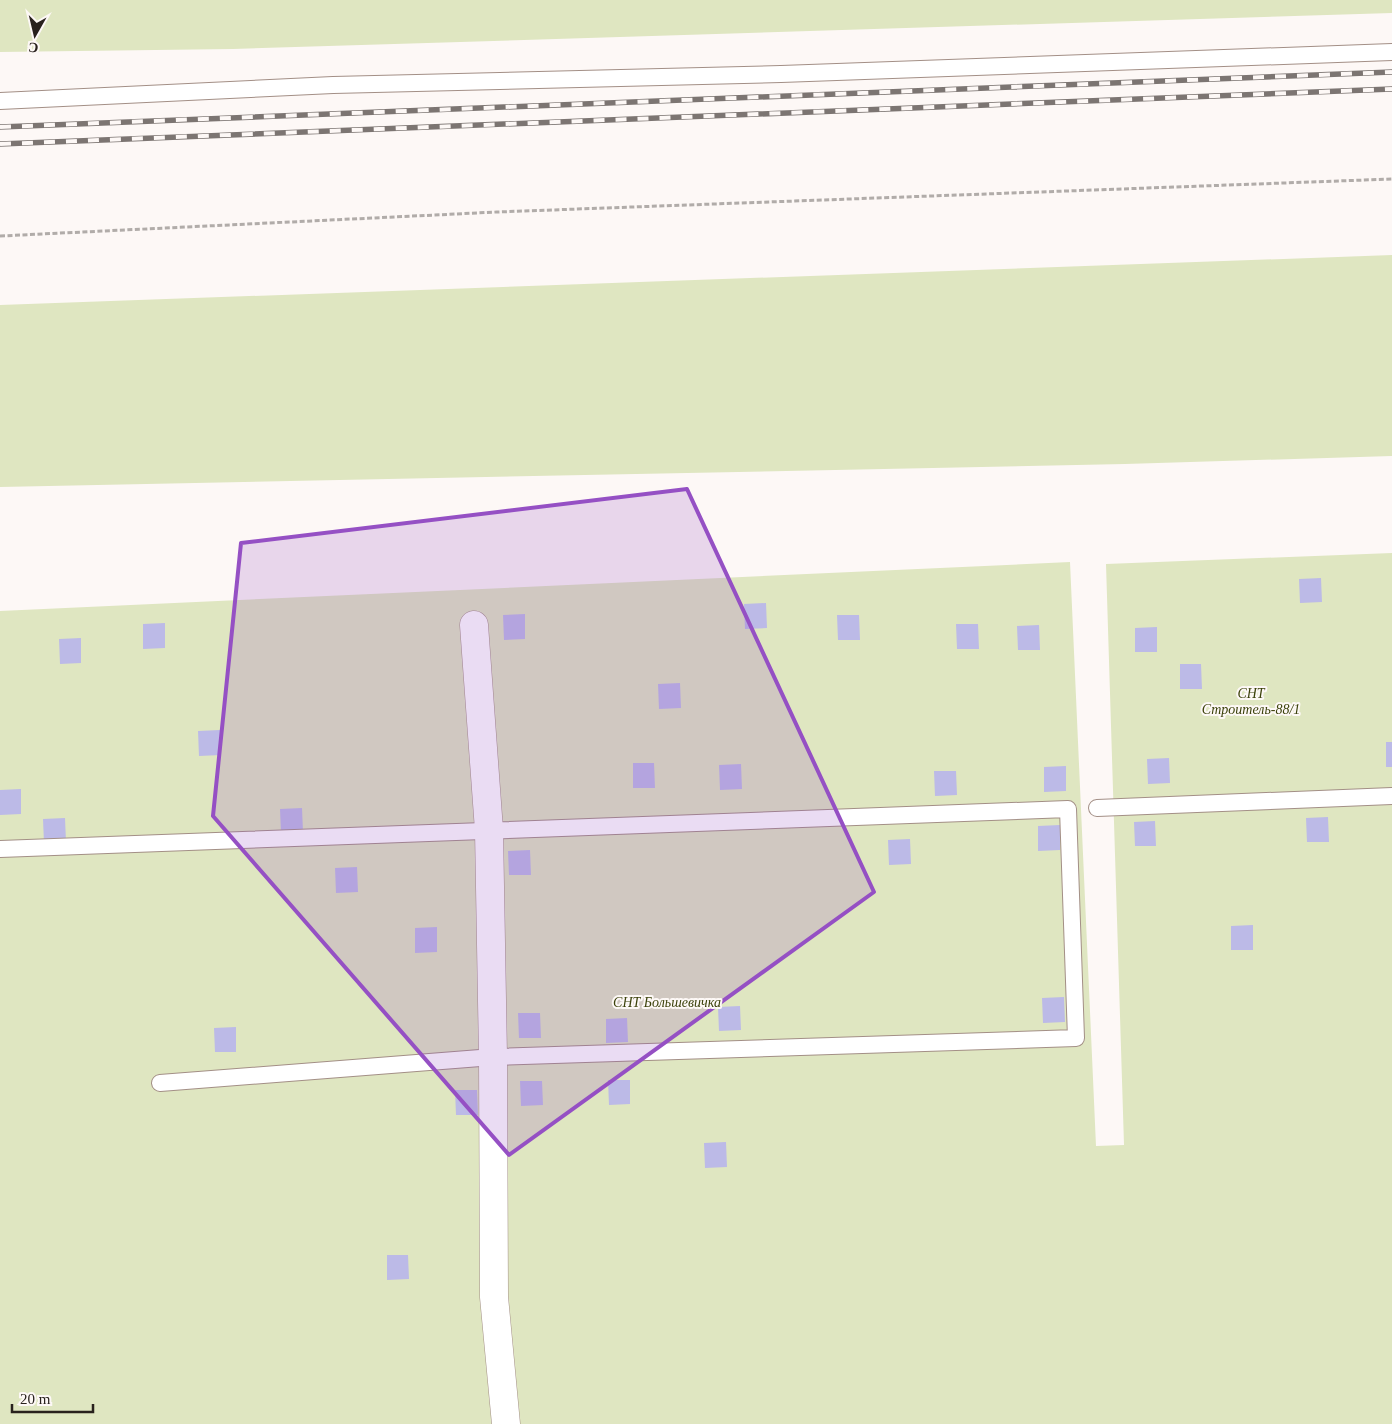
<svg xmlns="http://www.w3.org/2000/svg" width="1392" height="1424" font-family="Georgia,serif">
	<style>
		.green { fill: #dfe6c1 }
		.building { fill: #bcbae7 }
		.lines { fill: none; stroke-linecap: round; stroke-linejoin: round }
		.lane-casing { stroke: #a38f86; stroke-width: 18 }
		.street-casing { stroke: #a38f86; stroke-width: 29 }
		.path { stroke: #b1aca9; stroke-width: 3; stroke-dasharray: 5 2.5; stroke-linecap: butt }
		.lane { stroke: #fff; stroke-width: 16 }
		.street { stroke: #fff; stroke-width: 28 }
		.rail-casing { stroke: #7c7572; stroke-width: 5.5 }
		.rail { stroke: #fdf8f6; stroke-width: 4; stroke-dasharray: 11; stroke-linecap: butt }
		.marked { fill: #9550c4; fill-opacity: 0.2; stroke: #9550c4; stroke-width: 4; stroke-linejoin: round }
		.labels { text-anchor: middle; stroke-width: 4; stroke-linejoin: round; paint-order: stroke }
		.park-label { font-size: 14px; font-style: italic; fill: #3b410a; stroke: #fdf8f6 }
	</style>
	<rect width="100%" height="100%" fill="#fdf8f6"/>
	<path class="green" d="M 0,0 L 1392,0 L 1392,13 L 233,49 L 0,52 Z
		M 1392,255 L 1392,456 L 1125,464 L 0,487 L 0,305 Z
		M 1392,553 L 1392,1424 L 0,1424 L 0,611 L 1070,562 L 1096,1146 L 1124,1145 L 1106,564 Z"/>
	<path class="building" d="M 1321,578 L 1322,602 L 1300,603 L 1299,579 Z
		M 766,603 L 767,628 L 745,629 L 744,604 Z
		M 525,614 L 525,639 L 504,640 L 503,615 Z
		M 837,615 L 859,615 L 860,640 L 838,640 Z
		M 165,623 L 165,648 L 143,649 L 143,624 Z
		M 956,624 L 978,624 L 979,649 L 957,649 Z
		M 1039,625 L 1040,650 L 1018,650 L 1017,626 Z
		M 1157,627 L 1157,652 L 1135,652 L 1135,628 Z
		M 81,638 L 81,663 L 60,664 L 59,639 Z
		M 1180,664 L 1201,664 L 1202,689 L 1180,689 Z
		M 680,683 L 681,708 L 659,709 L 658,684 Z
		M 220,730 L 221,755 L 199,756 L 198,731 Z
		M 1386,742 L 1392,742 L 1392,767 L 1386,767 Z
		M 1169,758 L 1170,783 L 1148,784 L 1147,759 Z
		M 633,763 L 654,763 L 655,788 L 633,788 Z
		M 741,764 L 742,789 L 720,790 L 719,765 Z
		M 1066,766 L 1066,791 L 1044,792 L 1044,767 Z
		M 934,771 L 956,771 L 957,795 L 935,796 Z
		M 21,789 L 21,814 L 0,815 L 0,790 Z
		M 302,808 L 303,832 L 281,833 L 280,809 Z
		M 1328,817 L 1329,842 L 1307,842 L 1306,818 Z
		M 65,818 L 66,842 L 44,843 L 43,819 Z
		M 1155,821 L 1156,846 L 1135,846 L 1134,822 Z
		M 1060,825 L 1060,850 L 1038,851 L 1038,826 Z
		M 910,839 L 911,864 L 889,865 L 888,840 Z
		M 530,850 L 531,875 L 509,875 L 508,851 Z
		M 357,867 L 358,892 L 336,893 L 335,868 Z
		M 1253,925 L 1253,950 L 1231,950 L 1231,926 Z
		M 437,927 L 437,952 L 415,953 L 415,928 Z
		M 1064,997 L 1065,1022 L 1043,1023 L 1042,998 Z
		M 740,1006 L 741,1030 L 719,1031 L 718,1007 Z
		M 518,1013 L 540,1013 L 541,1038 L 519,1038 Z
		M 627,1018 L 628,1042 L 606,1043 L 606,1019 Z
		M 236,1027 L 236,1052 L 215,1052 L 214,1028 Z
		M 608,1080 L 630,1080 L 630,1104 L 609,1105 Z
		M 520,1081 L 542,1081 L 543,1105 L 521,1106 Z
		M 455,1090 L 477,1090 L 478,1115 L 456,1115 Z
		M 726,1142 L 727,1167 L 705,1168 L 704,1143 Z
		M 387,1255 L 408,1255 L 409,1279 L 387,1280 Z"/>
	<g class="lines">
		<defs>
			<path id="lane" d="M 0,101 L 333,85 L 781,74 L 1392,52
				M 1097,808 L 1392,796
				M 0,849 L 1068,809 L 1076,1038 L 493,1057 L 160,1083"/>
			<path id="street" d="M 474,625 L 489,830 L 493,1057 L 494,1297 L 506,1424"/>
		</defs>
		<use href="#lane" class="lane-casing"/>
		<use href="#street" class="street-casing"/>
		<path class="path" d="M 0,236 L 497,212 L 1392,179"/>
		<use href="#lane" class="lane"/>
		<use href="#street" class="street"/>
		<defs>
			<path id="rail" d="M 0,127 L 1392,72
				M 0,144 L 1392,89"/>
		</defs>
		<use href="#rail" class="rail-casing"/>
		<use href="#rail" class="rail"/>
	</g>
	<path class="marked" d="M 687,489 L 874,892 L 509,1155 L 213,816 L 241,543 Z"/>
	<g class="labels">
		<g class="park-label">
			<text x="1251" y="698">СНТ<tspan x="1251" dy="16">Строитель-88/1</tspan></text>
			<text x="667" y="1007">СНТ Большевичка</text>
		</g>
	</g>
	<g transform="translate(35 35) rotate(188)" stroke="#fdf8f6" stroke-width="4" paint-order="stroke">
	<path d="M0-4L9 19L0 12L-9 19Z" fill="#28211d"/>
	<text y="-8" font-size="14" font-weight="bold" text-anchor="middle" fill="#28211d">С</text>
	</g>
	<path d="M12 1404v8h81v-8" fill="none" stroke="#28211d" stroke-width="2.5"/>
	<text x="20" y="1404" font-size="15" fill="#28211d" stroke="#fdf8f6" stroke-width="4" paint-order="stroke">20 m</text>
</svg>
